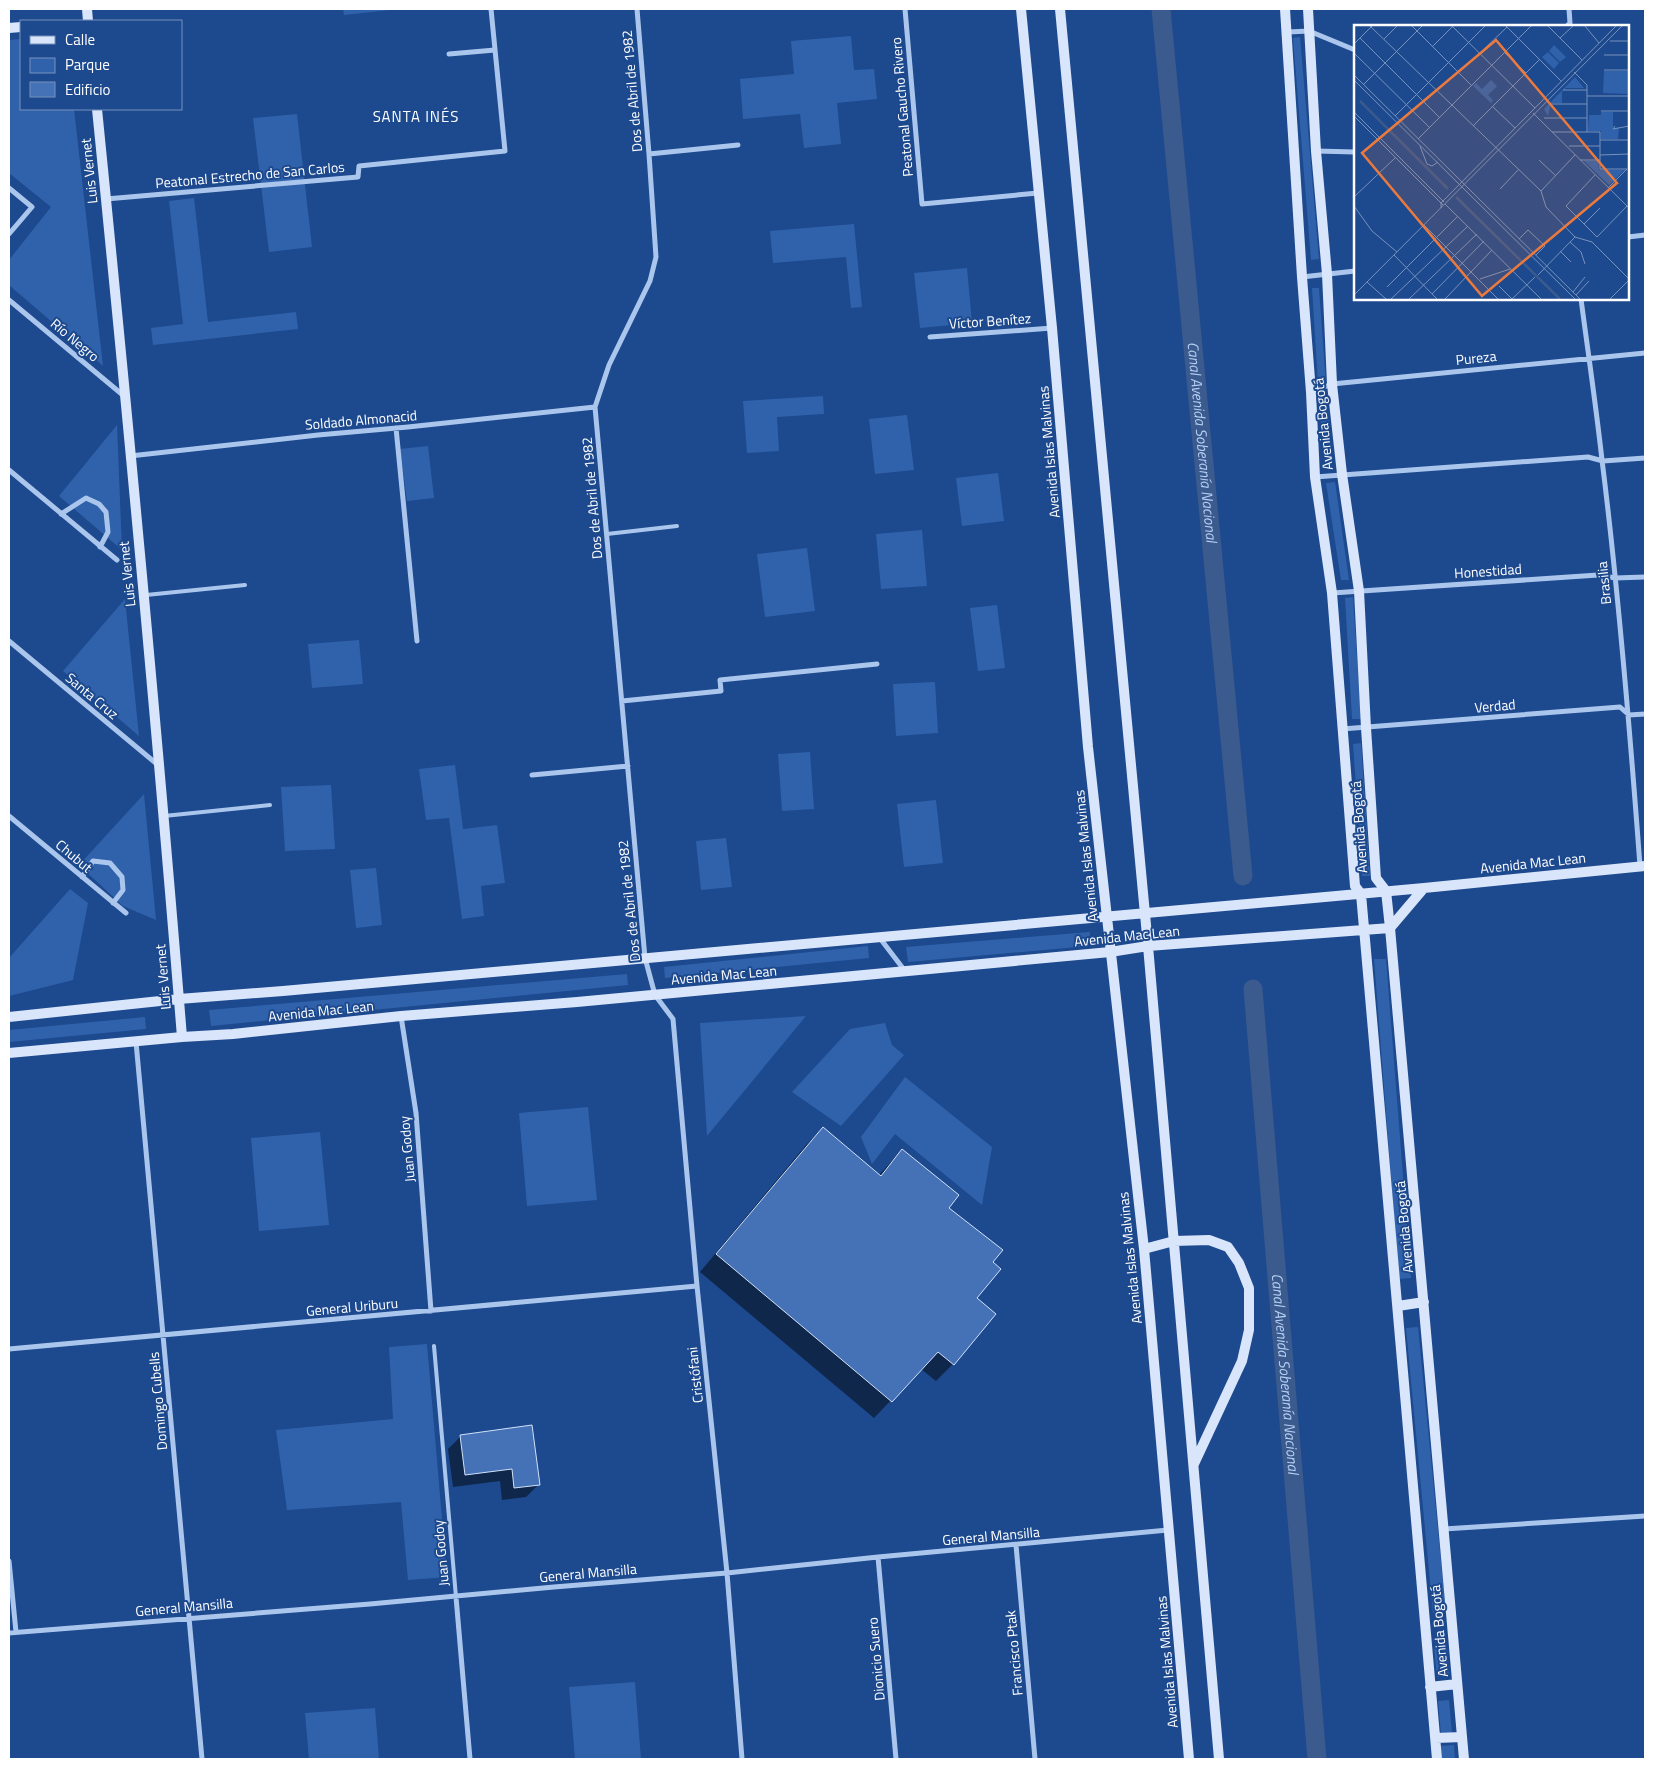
<svg xmlns="http://www.w3.org/2000/svg" width="1654" height="1768" font-family="'Titillium Web',sans-serif">
	<style>
		.green { fill: #3062ac }
		.shadow { fill: #0007 }
		.lines { fill: none; stroke-linecap: round; stroke-linejoin: round }
		.canal { stroke: #3b5a8d; stroke-width: 19 }
		.building { fill: #4572b6; stroke: #d1e1f9 }
		.lane { stroke: #abc6ed; stroke-width: 4 }
		.street { stroke: #abc6ed; stroke-width: 5 }
		.secondary { stroke: #d8e5fa; stroke-width: 10 }
		.labels { text-anchor: middle; stroke-width: 4; stroke-linejoin: round; paint-order: stroke }
		.street-label { font-size: 14px; fill: #fff; stroke: #1d498e }
		.neighbourhood-label { font-size: 15px; letter-spacing: 1px; fill: #fff; stroke: #1d498e }
		.water-label { font-size: 15px; font-style: italic; fill: #b7d0f4; stroke: #1d498e }
		.inset-river { fill: none; stroke: #3b5a8d; stroke-width: 2.5 }
		.inset-road { fill: none; stroke: #7792bb; stroke-width: 1 }
		.view { fill: #ed7a3d; fill-opacity: 0.15; stroke: #ed7a3d; stroke-width: 2.5 }
		.inset-edge { fill: none; stroke: #fff; stroke-width: 2.5 }
	</style>
	<rect width="100%" height="100%" fill="#1d498e"/>
	<path class="green" d="M 343,9 L 399,9 L 344,15 Z
		M 851,36 L 854,70 L 874,69 L 877,99 L 837,103 L 841,144 L 804,148 L 800,114 L 743,119 L 740,79 L 794,74 L 791,41 Z
		M 1300,37 L 1319,259 L 1311,260 L 1293,38 Z
		M 21,39 L 21,109 L 74,109 L 103,366 L 9,285 L 9,260 L 51,207 L 9,173 L 9,40 Z
		M 297,114 L 312,247 L 269,252 L 253,118 Z
		M 194,198 L 208,322 L 296,312 L 298,329 L 153,345 L 151,328 L 183,324 L 169,201 Z
		M 854,224 L 862,307 L 851,308 L 846,257 L 773,263 L 770,231 Z
		M 967,268 L 972,323 L 920,328 L 914,273 Z
		M 1312,288 L 1319,288 L 1326,384 L 1318,384 Z
		M 823,396 L 824,414 L 777,417 L 779,451 L 747,453 L 743,401 Z
		M 1327,397 L 1333,463 L 1325,464 L 1318,398 Z
		M 907,415 L 914,470 L 875,474 L 869,419 Z
		M 117,425 L 122,550 L 59,496 Z
		M 428,446 L 434,498 L 407,501 L 400,449 Z
		M 998,473 L 1004,521 L 962,526 L 956,478 Z
		M 1335,482 L 1349,580 L 1341,580 L 1326,483 Z
		M 922,530 L 927,586 L 881,589 L 876,534 Z
		M 807,548 L 815,611 L 765,617 L 757,554 Z
		M 1353,597 L 1361,719 L 1352,719 L 1345,598 Z
		M 125,599 L 139,736 L 63,671 Z
		M 997,605 L 1005,668 L 978,671 L 970,608 Z
		M 359,640 L 363,684 L 312,688 L 308,644 Z
		M 935,682 L 938,733 L 896,736 L 893,684 Z
		M 1361,743 L 1370,876 L 1362,876 L 1353,744 Z
		M 810,752 L 814,809 L 782,811 L 778,754 Z
		M 455,765 L 463,829 L 497,825 L 505,883 L 481,886 L 484,916 L 462,919 L 449,818 L 426,820 L 419,769 Z
		M 331,785 L 335,849 L 285,851 L 281,787 Z
		M 144,794 L 156,920 L 123,906 L 79,865 Z
		M 936,800 L 943,863 L 904,867 L 897,804 Z
		M 726,838 L 732,887 L 701,890 L 696,841 Z
		M 376,868 L 382,925 L 356,928 L 350,870 Z
		M 70,889 L 88,903 L 73,980 L 9,996 L 9,958 Z
		M 1090,932 L 1089,946 L 908,962 L 906,947 Z
		M 868,946 L 869,958 L 665,978 L 664,967 Z
		M 1374,959 L 1386,959 L 1411,1278 L 1399,1279 Z
		M 627,974 L 628,985 L 211,1026 L 209,1010 Z
		M 806,1016 L 707,1136 L 700,1023 Z
		M 145,1017 L 146,1029 L 9,1042 L 9,1030 Z
		M 885,1023 L 892,1045 L 904,1055 L 841,1126 L 792,1092 L 850,1029 Z
		M 905,1077 L 992,1147 L 982,1205 L 895,1134 L 872,1164 L 861,1137 Z
		M 588,1107 L 597,1200 L 527,1206 L 519,1113 Z
		M 320,1132 L 329,1225 L 259,1231 L 251,1138 Z
		M 1418,1327 L 1446,1612 L 1433,1613 L 1406,1328 Z
		M 427,1344 L 447,1577 L 408,1580 L 401,1502 L 287,1510 L 276,1430 L 393,1419 L 389,1347 Z
		M 1447,1646 L 1449,1676 L 1437,1677 L 1434,1647 Z
		M 635,1682 L 641,1759 L 575,1759 L 569,1687 Z
		M 1449,1700 L 1452,1733 L 1441,1734 L 1438,1701 Z
		M 375,1708 L 379,1759 L 309,1759 L 305,1713 Z
		M 1454,1745 L 1455,1759 L 1441,1759 L 1440,1746 Z"/>
	<path class="shadow" d="M 823,1128 L 878,1176 L 902,1150 L 991,1262 L 976,1298 L 994,1314 L 953,1364 L 936,1381 L 921,1369 L 874,1418 L 700,1272 L 806,1145 Z
		M 461,1436 L 539,1484 L 526,1497 L 502,1500 L 500,1481 L 453,1487 L 448,1449 Z"/>
	<g class="lines">
		<g class="canal">
			<path id="s1" d="M 1161,9 L 1243,876"/>
			<path id="s2" d="M 1253,989 L 1317,1759"/>
		</g>
	</g>
	<path class="building" d="M 823,1127 L 881,1176 L 902,1149 L 959,1195 L 949,1208 L 1003,1250 L 993,1262 L 1001,1269 L 977,1298 L 996,1314 L 954,1365 L 938,1352 L 892,1402 L 716,1254 Z
		M 532,1425 L 540,1485 L 514,1488 L 512,1469 L 465,1475 L 460,1435 Z"/>
	<g class="lines">
		<path class="lane" d="M 607,534 L 677,526
			M 146,595 L 245,585
			M 164,816 L 270,805
			M 434,1346 L 456,1597"/>
		<path class="street" d="M 637,9 L 649,154 L 656,257 L 650,281 L 609,365 L 595,407 L 645,958 L 655,995 L 673,1019 L 697,1286 L 727,1573 L 742,1759
			M 905,9 L 922,204 L 1038,193
			M 1567,26 L 1570,23 L 1569,9
			M 1288,32 L 1309,31 L 1355,50
			M 449,54 L 495,50
			M 1316,151 L 1355,152
			M 649,154 L 738,145
			M 9,188 L 32,207 L 9,234
			M 106,199 L 358,177 L 359,166 L 505,151 L 491,9
			M 1628,237 L 1645,235
			M 1302,277 L 1355,271
			M 1581,299 C 1588,352 1596,406 1602,460 C 1619,595 1630,731 1640,866
			M 9,300 L 124,396
			M 930,337 L 1052,328
			M 1311,392 L 1332,384 L 1645,353
			M 396,428 L 417,641
			M 130,456 L 318,435 L 408,427 L 595,407
			M 9,470 L 117,560
			M 1315,477 L 1588,457 L 1603,461 L 1645,458
			M 61,514 L 86,498 L 99,504 L 106,512 L 108,532 L 100,547
			M 1332,593 L 1598,575 L 1615,578 L 1645,577
			M 9,641 L 158,765
			M 622,701 L 721,691 L 720,680 L 877,664
			M 1342,729 L 1620,707 L 1629,715 L 1645,714
			M 532,775 L 628,766
			M 9,816 L 126,913
			M 82,877 L 93,861 L 110,863 L 122,877 L 123,890 L 113,903
			M 879,937 L 905,971
			M 401,1016 L 416,1113 L 431,1311
			M 136,1042 L 202,1759
			M 9,1349 L 697,1286
			M 1444,1529 L 1645,1516
			M 1016,1545 L 1035,1759
			M 878,1557 L 896,1759
			M 9,1561 L 16,1632
			M 456,1597 L 470,1759
			M 9,1633 L 370,1604 L 554,1587 L 727,1573 L 878,1557 L 1168,1530"/>
		<path class="secondary" d="M 87,9 L 88,21
			M 1021,9 L 1052,328 L 1088,747 L 1144,1249 L 1189,1759
			M 1060,9 L 1148,946 L 1219,1759
			M 1285,9 L 1302,277 L 1311,392 L 1315,477 L 1332,593 L 1355,886 L 1361,894 L 1437,1759
			M 1308,9 L 1316,151 L 1327,274 L 1332,384 L 1342,474 L 1359,591 L 1366,728 L 1376,878 L 1386,891 L 1390,928 L 1464,1759
			M 9,28 L 21,27
			M 97,109 C 128,418 157,727 182,1037
			M 9,1017 L 179,999 L 283,991 L 1424,888 L 1645,866
			M 9,1053 L 182,1037 L 233,1034 L 401,1016 L 577,1002 L 1110,952 L 1148,946 L 1390,928 L 1424,888
			M 1144,1249 L 1174,1241 L 1209,1240 L 1228,1247 L 1239,1263 L 1249,1288 L 1249,1330 L 1242,1361 L 1194,1464
			M 1398,1306 L 1424,1302
			M 1430,1687 L 1457,1684
			M 1436,1738 L 1462,1737"/>
	</g>
	<g class="labels">
		<g class="street-label">
			<text transform="translate(632 91) rotate(-95)" y="5">Dos de Abril de 1982</text>
			<text transform="translate(902 107) rotate(-95)" y="5">Peatonal Gaucho Rivero</text>
			<text transform="translate(89 171) rotate(-96)" y="5">Luis Vernet</text>
			<text transform="translate(250 175) rotate(-5)" y="5">Peatonal Estrecho de San Carlos</text>
			<text transform="translate(990 321) rotate(-4)" y="5">Víctor Benítez</text>
			<text transform="translate(75 340) rotate(40)" y="5">Río Negro</text>
			<text transform="translate(1476 358) rotate(-6)" y="5">Pureza</text>
			<text transform="translate(361 420) rotate(-5)" y="5">Soldado Almonacid</text>
			<text transform="translate(1323 424) rotate(-96)" y="5">Avenida Bogotá</text>
			<text transform="translate(1049 452) rotate(-95)" y="5">Avenida Islas Malvinas</text>
			<text transform="translate(592 498) rotate(-95)" y="5">Dos de Abril de 1982</text>
			<text transform="translate(1488 571) rotate(-4)" y="5">Honestidad</text>
			<text transform="translate(127 574) rotate(-96)" y="5">Luis Vernet</text>
			<text transform="translate(1604 583) rotate(-96)" y="5">Brasilia</text>
			<text transform="translate(92 696) rotate(40)" y="5">Santa Cruz</text>
			<text transform="translate(1495 706) rotate(-5)" y="5">Verdad</text>
			<text transform="translate(1359 827) rotate(-94)" y="5">Avenida Bogotá</text>
			<text transform="translate(74 856) rotate(40)" y="5">Chubut</text>
			<text transform="translate(1086 856) rotate(-96)" y="5">Avenida Islas Malvinas</text>
			<text transform="translate(1533 863) rotate(-6)" y="5">Avenida Mac Lean</text>
			<text transform="translate(629 901) rotate(-96)" y="5">Dos de Abril de 1982</text>
			<text transform="translate(1127 936) rotate(-6)" y="5">Avenida Mac Lean</text>
			<text transform="translate(724 975) rotate(-5)" y="5">Avenida Mac Lean</text>
			<text transform="translate(163 977) rotate(-95)" y="5">Luis Vernet</text>
			<text transform="translate(321 1011) rotate(-6)" y="5">Avenida Mac Lean</text>
			<text transform="translate(407 1149) rotate(-95)" y="5">Juan Godoy</text>
			<text transform="translate(1404 1227) rotate(-95)" y="5">Avenida Bogotá</text>
			<text transform="translate(1130 1258) rotate(-96)" y="5">Avenida Islas Malvinas</text>
			<text transform="translate(352 1307) rotate(-5)" y="5">General Uriburu</text>
			<text transform="translate(695 1375) rotate(-96)" y="5">Cristófani</text>
			<text transform="translate(158 1401) rotate(-95)" y="5">Domingo Cubells</text>
			<text transform="translate(991 1536) rotate(-5)" y="5">General Mansilla</text>
			<text transform="translate(441 1553) rotate(-95)" y="5">Juan Godoy</text>
			<text transform="translate(588 1573) rotate(-5)" y="5">General Mansilla</text>
			<text transform="translate(184 1607) rotate(-5)" y="5">General Mansilla</text>
			<text transform="translate(1439 1631) rotate(-95)" y="5">Avenida Bogotá</text>
			<text transform="translate(1014 1653) rotate(-95)" y="5">Francisco Ptak</text>
			<text transform="translate(876 1659) rotate(-95)" y="5">Dionicio Suero</text>
			<text transform="translate(1167 1662) rotate(-95)" y="5">Avenida Islas Malvinas</text>
		</g>
		<g class="neighbourhood-label">
			<text x="416" y="122">SANTA INÉS</text>
		</g>
		<g class="water-label">
			<text dy="5" stroke="none"><textPath href="#s1" startOffset="435">Canal Avenida Soberanía Nacional</textPath></text>
			<text dy="5" stroke="none"><textPath href="#s2" startOffset="386">Canal Avenida Soberanía Nacional</textPath></text>
		</g>
	</g>
	<g transform="translate(1354 25)">
		<rect width="275" height="275" fill="#1d498e"/>
		<path d="M 200,20 L 212,32 L 206,37 L 195,26 ZM 194,27 L 205,38 L 200,44 L 188,32 ZM 250,46 L 275,46 L 275,69 L 249,68 ZM 221,52 L 230,63 L 212,63 L 208,67 L 208,78 L 197,78 L 194,91 L 190,84 ZM 137,55 L 143,61 L 134,70 L 139,75 L 137,78 L 119,61 L 122,58 L 128,64 ZM 247,87 L 259,87 L 259,104 L 265,102 L 264,114 L 247,114 L 247,106 L 234,106 L 235,90 L 247,90 ZM 230,136 L 244,136 L 245,145 L 271,145 L 255,160 Z" fill="#3062ac"/>
		<path class="inset-river" d="M 6,76 L 94,164M 102,172 L 206,274"/>
		<path class="inset-road" d="M 16,1 L 187,166 L 192,182 L 221,212 L 238,217 L 275,254M 58,1 L 117,60M 98,1 L 181,83M 152,1 L 207,56M 194,1 L 228,35M 231,1 L 245,18M 6,13 L 85,92M 206,13 L 219,1M 30,14 L 43,1M 256,16 L 275,16M 0,19 L 18,1M 79,21 L 99,1M 150,27 L 172,48M 0,28 L 75,102M 126,28 L 153,2M 250,30 L 275,30M 250,45 L 275,45M 220,47 L 233,60 L 233,107M 0,50 L 226,274M 0,55 L 221,274M 9,60 L 68,1M 209,65 L 233,65M 233,71 L 275,71M 197,79 L 233,79M 138,81 L 161,103M 247,86 L 275,86M 0,87 L 90,177M 179,88 L 275,183M 0,91 L 89,180M 41,91 L 131,1M 190,93 L 233,93M 119,101 L 185,35M 261,101 L 259,104 L 275,101M 198,107 L 246,107 L 246,144 L 273,144M 64,114 L 177,1M 246,115 L 275,115M 66,121 L 73,139 L 78,141 L 84,137M 215,121 L 246,121M 246,130 L 275,129M 185,135 L 202,151M 226,135 L 246,135M 241,150 L 212,181 L 243,212M 254,163 L 273,144M 146,164 L 165,144M 187,166 L 221,130M 0,172 L 41,133M 91,179 L 187,274M 0,181 L 18,206 L 43,227M 87,183 L 87,178 L 262,1M 230,199 L 246,183M 70,200 L 144,274M 243,212 L 273,181M 165,214 L 174,205 L 191,221 L 182,230M 216,217 L 227,227 L 231,239M 206,226 L 217,237M 40,230 L 83,274M 184,250 L 221,212M 126,254 L 156,244M 13,257 L 32,274M 145,261 L 158,274M 33,262 L 104,191M 219,267 L 231,252M 78,269 L 130,216M 0,270 L 268,1M 222,270 L 235,256M 37,274 L 114,201M 55,274 L 123,209M 91,274 L 138,225M 158,274 L 181,252M 256,274 L 275,255"/>
		<path class="view" d="M 142,15 L 263,158 L 128,271 L 8,128 Z"/>
		<rect width="275" height="275" class="inset-edge"/>
	</g>
	<rect width="1654" height="1768" fill="none" stroke="#ffffff" stroke-width="20"/>
	<rect x="20" y="20" width="162" height="90" fill="#1d498e" stroke="#7792bb"/>
	<rect x="30" y="36" width="25" height="8" fill="#d8e5fa" stroke="#7792bb"/>
	<text x="65" y="45" font-size="15" fill="#ffffff">Calle</text>
	<rect x="30" y="58" width="25" height="15" fill="#3062ac" stroke="#7792bb"/>
	<text x="65" y="70" font-size="15" fill="#ffffff">Parque</text>
	<rect x="30" y="82" width="25" height="15" fill="#4572b6" stroke="#7792bb"/>
	<text x="65" y="95" font-size="15" fill="#ffffff">Edificio</text>
</svg>
